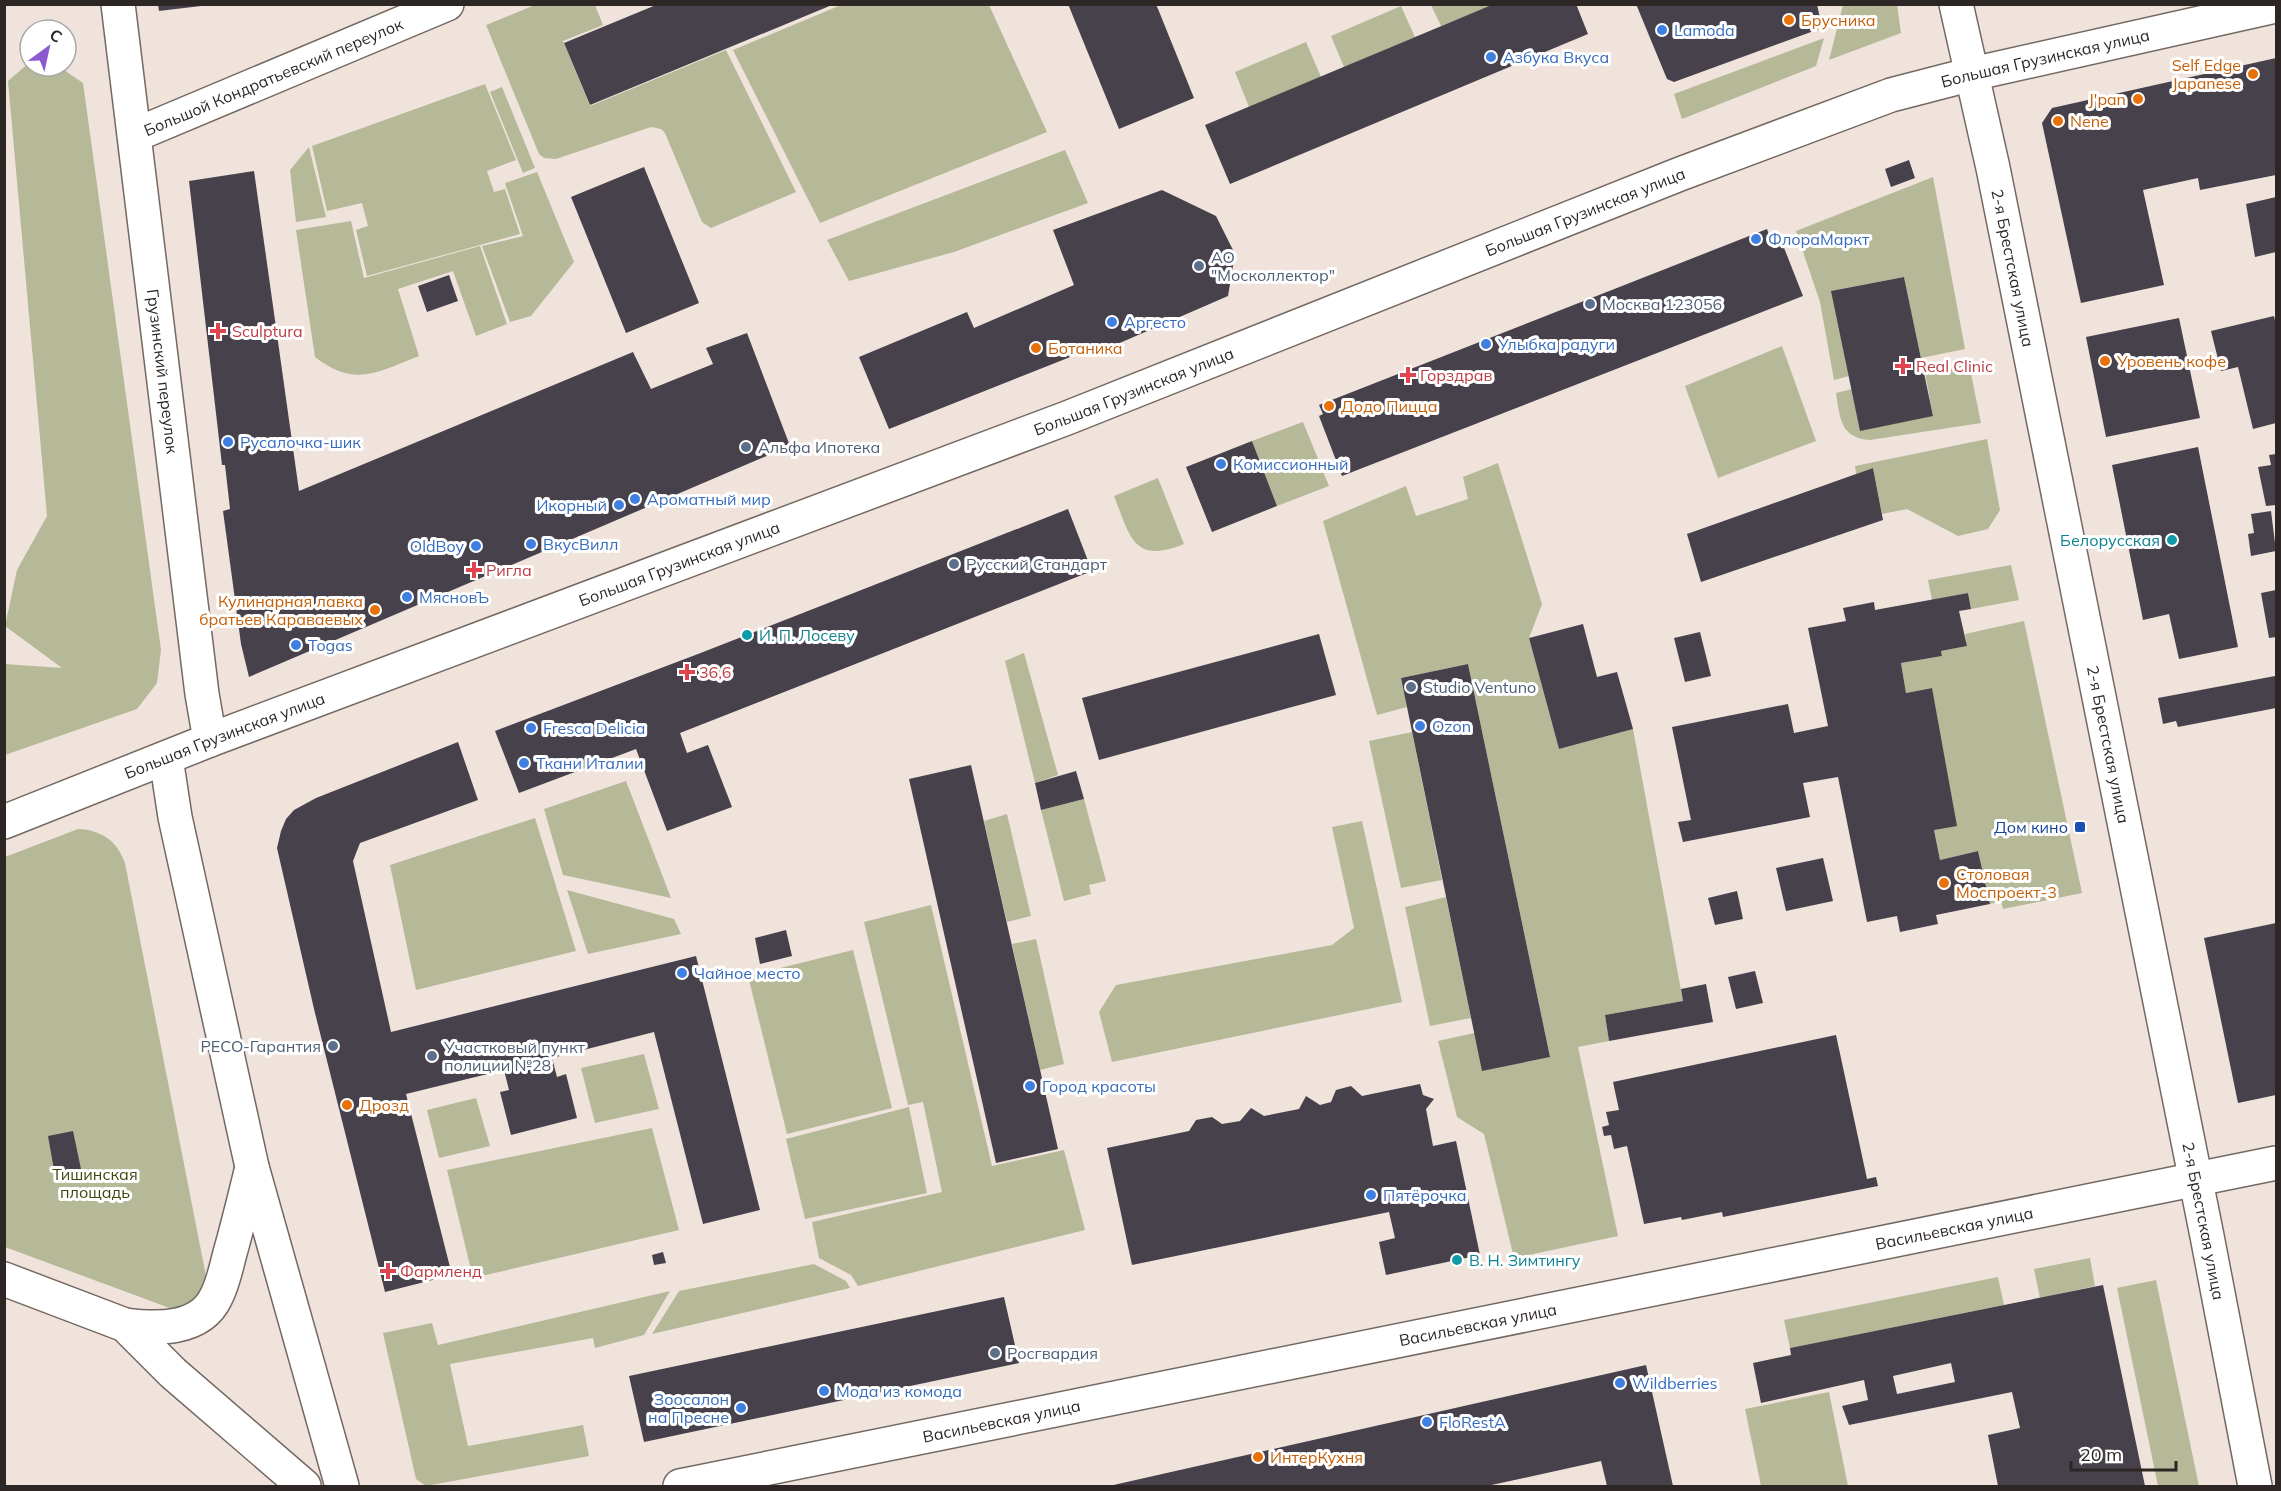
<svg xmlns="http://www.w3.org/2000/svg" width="2281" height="1491" font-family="Mulish,sans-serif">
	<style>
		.green { fill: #b5b998 }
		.building { fill: #46414b; fill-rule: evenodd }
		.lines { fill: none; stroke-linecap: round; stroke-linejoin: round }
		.minor-casing { stroke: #746962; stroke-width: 36 }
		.tertiary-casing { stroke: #746962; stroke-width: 36 }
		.secondary-casing { stroke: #746962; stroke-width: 36 }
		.minor { stroke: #fff; stroke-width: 33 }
		.tertiary { stroke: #fff; stroke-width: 33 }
		.secondary { stroke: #fff; stroke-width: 33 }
		.food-dot { fill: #e8710a; stroke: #fff; stroke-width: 2 }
		.shop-dot { fill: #3f7fe0; stroke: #fff; stroke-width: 2 }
		.service-dot { fill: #5c6f8a; stroke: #fff; stroke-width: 2 }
		.health-dot { fill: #e0444e; stroke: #fff; stroke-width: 2 }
		.culture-dot { fill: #0f9aa8; stroke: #fff; stroke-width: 2 }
		.transit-dot { fill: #1a4fb4; stroke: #fff; stroke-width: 2 }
		.labels { text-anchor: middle; stroke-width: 6; stroke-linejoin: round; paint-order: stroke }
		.food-label { font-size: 16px; fill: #c56008; stroke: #fff; text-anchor: start }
		.shop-label { font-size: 16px; fill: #366cbe; stroke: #fff; text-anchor: start }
		.street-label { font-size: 16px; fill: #2c2724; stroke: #fff }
		.service-label { font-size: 16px; fill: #4e5e75; stroke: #fff; text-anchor: start }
		.health-label { font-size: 16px; fill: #be3a42; stroke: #fff; text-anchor: start }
		.culture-label { font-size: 16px; fill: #0d838f; stroke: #fff; text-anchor: start }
		.transit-label { font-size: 16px; fill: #164399; stroke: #fff; text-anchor: end }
		.park-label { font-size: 16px; fill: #41460c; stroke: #fff }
	</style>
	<rect width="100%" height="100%" fill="#f0e3dc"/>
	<path class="green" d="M 535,5 L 595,5 L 603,25 L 563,41 L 590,106 L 726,50 L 796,192 L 711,228 L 702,222 L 665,133 L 661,129 L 651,127 L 556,159 L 544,158 L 539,154 L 486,25 Z
		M 841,5 L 989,5 L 1047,132 L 820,223 L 733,50 Z
		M 1431,5 L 1494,5 L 1441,26 Z
		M 1843,5 L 1897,5 L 1901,33 L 1829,60 Z
		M 1401,6 L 1415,37 L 1344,67 L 1331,36 Z
		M 1824,38 L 1816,66 L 1682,119 L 1674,94 Z
		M 1306,42 L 1321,77 L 1249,107 L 1235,72 Z
		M 30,62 L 30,66 L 61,68 L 83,83 L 161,650 L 157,683 L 137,709 L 5,755 L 5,664 L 62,668 L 5,626 L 17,570 L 47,516 L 8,81 Z
		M 485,84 L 516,160 L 487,171 L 494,192 L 505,189 L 520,234 L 367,276 L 356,230 L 368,226 L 362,203 L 327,211 L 312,146 Z
		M 502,87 L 535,168 L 523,173 L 490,92 Z
		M 309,147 L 326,217 L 296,222 L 290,170 Z
		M 1065,150 L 1088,203 L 954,252 L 849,281 L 827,240 Z
		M 537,172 L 574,262 L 531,316 L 510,322 L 482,246 L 523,236 L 505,183 Z
		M 1933,177 L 1965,349 L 1921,358 L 1904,277 L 1832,291 L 1849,376 L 1834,380 L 1820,302 L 1796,231 Z
		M 351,221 L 364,278 L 480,246 L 507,324 L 476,336 L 453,271 L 398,289 L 419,356 C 378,372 355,388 315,357 L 296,230 Z
		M 1782,346 L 1816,441 L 1718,478 L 1685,386 Z
		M 1969,364 L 1981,423 L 1870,440 C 1840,438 1840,418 1836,393 L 1852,389 L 1933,416 L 1925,372 Z
		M 1303,422 L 1329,486 L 1277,506 L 1252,441 Z
		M 1987,439 L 2000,510 L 1988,529 L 1958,536 L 1907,509 L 1882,514 L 1873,468 L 1856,474 L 1855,466 Z
		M 1498,463 L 1542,604 L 1529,638 L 1559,749 L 1633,729 L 1683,1001 L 1605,1015 L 1609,1041 L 1578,1047 L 1618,1236 L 1514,1258 L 1484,1134 L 1457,1117 L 1438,1041 L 1474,1033 L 1550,1057 L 1468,664 L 1401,678 L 1407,707 L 1377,715 L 1323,521 L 1406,486 L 1416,516 L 1468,499 L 1463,477 Z
		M 1158,478 L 1184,544 C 1133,565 1130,536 1114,496 Z
		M 2011,565 L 2019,600 L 1971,609 L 1968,593 L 1932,600 L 1928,580 Z
		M 2024,621 L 2082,893 L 2003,909 L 2001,901 L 1990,904 L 1978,851 L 1940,860 L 1934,830 L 1931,688 L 1906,693 L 1901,663 L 1942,656 L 1941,651 L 1967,646 L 1965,634 Z
		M 1024,653 L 1058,775 L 1035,783 L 1005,661 Z
		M 1412,732 L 1442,880 L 1401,888 L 1369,741 Z
		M 626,781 L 671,898 L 563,875 L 544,809 Z
		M 1084,799 L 1106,881 L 1089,885 L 1091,894 L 1064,901 L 1041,810 Z
		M 1007,814 L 1031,916 L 1007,922 L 984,821 Z
		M 535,818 L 576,951 L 416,990 L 390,865 Z
		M 1362,821 L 1402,1002 L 1112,1062 L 1099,1012 L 1116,985 L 1332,945 L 1354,928 L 1332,827 Z
		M 78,829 C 102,830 117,841 125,863 L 205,1271 L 207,1287 L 201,1299 L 175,1310 L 5,1247 L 5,857 Z
		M 567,890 L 674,919 L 681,934 L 588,954 Z
		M 1446,897 L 1471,1018 L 1430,1026 L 1405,907 Z
		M 931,905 L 992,1166 L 1064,1150 L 1085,1230 L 858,1286 L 851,1275 L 819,1258 L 812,1222 L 942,1192 L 923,1102 L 908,1105 L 864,922 Z
		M 1036,939 L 1064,1064 L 1040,1070 L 1012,944 Z
		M 853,950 L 892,1108 L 787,1134 L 748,976 Z
		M 644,1054 L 659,1109 L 595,1123 L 581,1068 Z
		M 476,1098 L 490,1146 L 439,1158 L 427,1110 Z
		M 909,1107 L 927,1193 L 805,1219 L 786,1139 Z
		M 652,1128 L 679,1230 L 473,1278 L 447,1170 Z
		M 2090,1258 L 2095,1286 L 2040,1298 L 2034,1269 Z
		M 814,1264 L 846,1281 L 850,1288 L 652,1334 L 679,1291 Z
		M 1998,1277 L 2004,1305 L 1790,1348 L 1784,1320 Z
		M 2156,1280 L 2199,1486 L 2158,1486 L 2117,1288 Z
		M 670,1291 L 644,1335 L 595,1348 L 593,1338 L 450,1364 L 468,1446 L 583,1425 L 589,1456 L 426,1486 L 416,1479 L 383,1333 L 432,1323 L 438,1345 Z
		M 1829,1392 L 1848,1486 L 1761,1486 L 1745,1409 Z"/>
	<path class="building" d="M 158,4 L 201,4 L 201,6 L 159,11 Z
		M 1068,4 L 1156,4 L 1194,98 L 1119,129 Z
		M 1494,4 L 1576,4 L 1588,34 L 1230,184 L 1205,125 Z
		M 1636,4 L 1817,4 L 1822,28 L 1674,82 L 1667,79 Z
		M 656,5 L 832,5 L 590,105 L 564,43 Z
		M 2276,58 L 2276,175 L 2200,190 L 2198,178 L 2143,190 L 2164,285 L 2081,303 L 2042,123 L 2052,108 Z
		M 1909,160 L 1915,178 L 1891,187 L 1885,169 Z
		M 644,167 L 699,303 L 626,333 L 571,197 Z
		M 254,171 L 299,491 L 633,352 L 651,389 L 713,364 L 706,348 L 747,333 L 790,446 L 249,677 L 241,644 L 223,511 L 230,509 L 225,465 L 222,465 L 189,181 Z
		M 1162,190 L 1216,216 L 1235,254 L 1228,296 L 1099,352 L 1098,346 L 889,429 L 859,357 L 967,312 L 974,328 L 1074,285 L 1053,230 Z
		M 2276,197 L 2276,252 L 2255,257 L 2246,204 Z
		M 1767,229 L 1770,238 L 1779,235 L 1803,296 L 1342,476 L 1319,416 L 1323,414 L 1319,405 Z
		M 449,275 L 458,301 L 427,312 L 418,286 Z
		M 1904,277 L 1933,416 L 1860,431 L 1831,291 Z
		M 2274,316 L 2276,325 L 2276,423 L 2253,429 L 2238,367 L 2221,371 L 2211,331 Z
		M 2179,318 L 2200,418 L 2106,437 L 2086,337 Z
		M 1252,441 L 1277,506 L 1212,532 L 1186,467 Z
		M 2198,447 L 2238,647 L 2179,659 L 2169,614 L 2143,620 L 2112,465 Z
		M 2276,454 L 2276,505 L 2266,506 L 2258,467 L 2271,465 L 2269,455 Z
		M 1873,468 L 1883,520 L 1701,582 L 1687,534 Z
		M 1068,509 L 1092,571 L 680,733 L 687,753 L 708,745 L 732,807 L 667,831 L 636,749 L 519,793 L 495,731 L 698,654 Z
		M 2271,511 L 2276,551 L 2251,556 L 2248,534 L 2254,533 L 2251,514 Z
		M 2276,590 L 2276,637 L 2269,638 L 2261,593 Z
		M 1968,593 L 1971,609 L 1959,611 L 1967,646 L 1941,651 L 1942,656 L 1901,663 L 1906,693 L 1932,688 L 1957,826 L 1934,830 L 1940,860 L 1978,851 L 1990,904 L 1936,915 L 1938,924 L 1900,932 L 1897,916 L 1867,922 L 1838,777 L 1803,783 L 1810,817 L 1683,842 L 1678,822 L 1691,820 L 1672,727 L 1788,704 L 1794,733 L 1828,726 L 1808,628 L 1846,621 L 1843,608 L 1874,602 L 1875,610 Z
		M 1583,624 L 1597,677 L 1617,672 L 1633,729 L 1559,749 L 1529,638 Z
		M 1700,632 L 1711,676 L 1685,682 L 1674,638 Z
		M 1319,634 L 1336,695 L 1099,760 L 1082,698 Z
		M 1468,664 L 1550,1057 L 1482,1071 L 1401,678 Z
		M 2275,676 L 2276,708 L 2178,727 L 2176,721 L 2163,724 L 2158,698 Z
		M 458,742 L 478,800 L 360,843 L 353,861 L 391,1032 L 696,956 L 760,1210 L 703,1224 L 654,1032 L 552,1058 L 557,1077 L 566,1074 L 577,1118 L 511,1135 L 500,1092 L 509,1090 L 504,1070 L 406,1094 L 452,1275 L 385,1292 L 314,1009 L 277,848 L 281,831 L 286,819 L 294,810 L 316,798 Z
		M 971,765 L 1058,1149 L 996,1163 L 909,779 Z
		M 1076,771 L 1084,799 L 1041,810 L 1035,783 Z
		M 1823,858 L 1833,901 L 1786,911 L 1776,868 Z
		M 1737,891 L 1743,919 L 1715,925 L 1708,898 Z
		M 2276,923 L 2276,1095 L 2238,1103 L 2204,938 Z
		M 786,930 L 792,956 L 760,964 L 755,938 Z
		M 1755,971 L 1763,1003 L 1736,1009 L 1728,977 Z
		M 1706,984 L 1713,1022 L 1609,1041 L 1605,1015 L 1683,1001 L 1681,989 Z
		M 1836,1035 L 1867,1179 L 1876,1177 L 1878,1186 L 1723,1217 L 1722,1212 L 1682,1220 L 1681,1217 L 1644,1224 L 1627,1146 L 1614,1149 L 1611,1135 L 1604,1136 L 1602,1127 L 1609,1125 L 1606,1112 L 1619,1110 L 1613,1082 Z
		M 1420,1084 L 1423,1095 L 1434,1099 L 1426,1109 L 1433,1146 L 1456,1141 L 1480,1255 L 1386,1275 L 1379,1242 L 1395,1238 L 1389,1212 L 1132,1265 L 1107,1148 L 1189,1131 L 1196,1120 L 1212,1117 L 1222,1124 L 1240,1121 L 1251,1108 L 1264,1116 L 1299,1109 L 1306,1096 L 1320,1105 L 1331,1102 L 1336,1090 L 1351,1086 L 1362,1096 Z
		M 73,1131 L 82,1174 L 56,1181 L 48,1136 Z
		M 663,1252 L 666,1263 L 654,1265 L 652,1255 Z
		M 2103,1285 L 2145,1486 L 1998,1486 L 1988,1435 L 2020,1428 L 2012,1392 L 1849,1425 L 1842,1406 L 1868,1400 L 1864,1380 L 1761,1403 L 1753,1363 L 1791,1355 L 1790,1348 ZM 1951,1363 L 1955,1382 L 1897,1394 L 1893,1376 Z
		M 1004,1297 L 1019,1363 L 644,1442 L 629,1376 Z
		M 1646,1365 L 1673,1486 L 1607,1486 L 1601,1461 L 1487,1486 L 1109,1486 Z"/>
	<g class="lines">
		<defs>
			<g id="minor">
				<path id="s1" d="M 118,4 L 202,694 L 210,740"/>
				<path id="s2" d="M 135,135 L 447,4"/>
				<path d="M 125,1325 C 156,1329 200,1331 216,1297 C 223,1284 226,1268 230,1253 C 238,1225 245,1196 252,1167"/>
			</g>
			<g id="tertiary">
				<path id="s3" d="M 1956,4 L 1993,168 L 2207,1236 L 2255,1486"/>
				<path d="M 166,758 L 175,817 L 252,1167 L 342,1486"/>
				<path d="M 4,1279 L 125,1325 L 173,1373 L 304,1486"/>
				<path id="s4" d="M 680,1486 L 2276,1163"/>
			</g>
			<g id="secondary">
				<path id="s5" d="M 4,822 L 210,740 L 1067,418 L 1680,174 L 1891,95 L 1972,74 L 2276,6"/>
			</g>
		</defs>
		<use href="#minor" class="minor-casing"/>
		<use href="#tertiary" class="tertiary-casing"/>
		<use href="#secondary" class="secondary-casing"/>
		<use href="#minor" class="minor"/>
		<use href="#tertiary" class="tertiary"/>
		<use href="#secondary" class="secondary"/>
	</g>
	<g class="food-dot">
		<circle cx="1789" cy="20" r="6"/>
		<circle cx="2253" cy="74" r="6"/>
		<circle cx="2138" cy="99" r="6"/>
		<circle cx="2058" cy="121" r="6"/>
		<circle cx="1036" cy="348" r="6"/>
		<circle cx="2105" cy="361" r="6"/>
		<circle cx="1329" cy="406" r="6"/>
		<circle cx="375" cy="610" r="6"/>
		<circle cx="1944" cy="883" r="6"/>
		<circle cx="347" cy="1105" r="6"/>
		<circle cx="1258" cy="1457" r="6"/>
	</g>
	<g class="shop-dot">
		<circle cx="1662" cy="30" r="6"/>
		<circle cx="1491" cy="57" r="6"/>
		<circle cx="1756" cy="239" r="6"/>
		<circle cx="1112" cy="322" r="6"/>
		<circle cx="1486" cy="344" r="6"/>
		<circle cx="228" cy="442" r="6"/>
		<circle cx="1221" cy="464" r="6"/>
		<circle cx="635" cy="499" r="6"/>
		<circle cx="619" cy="505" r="6"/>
		<circle cx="531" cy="544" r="6"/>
		<circle cx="476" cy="546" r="6"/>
		<circle cx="407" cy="597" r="6"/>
		<circle cx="296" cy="645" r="6"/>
		<circle cx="1420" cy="726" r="6"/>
		<circle cx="531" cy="728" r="6"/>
		<circle cx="524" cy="763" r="6"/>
		<circle cx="682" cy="973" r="6"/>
		<circle cx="1030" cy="1086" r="6"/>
		<circle cx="1371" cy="1195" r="6"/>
		<circle cx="1620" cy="1383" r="6"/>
		<circle cx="824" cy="1391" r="6"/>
		<circle cx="741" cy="1408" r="6"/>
		<circle cx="1427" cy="1422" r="6"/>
	</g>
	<g class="service-dot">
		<circle cx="1199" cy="266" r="6"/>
		<circle cx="1590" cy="304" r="6"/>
		<circle cx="746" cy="447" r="6"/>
		<circle cx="954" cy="564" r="6"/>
		<circle cx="1411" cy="687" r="6"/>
		<circle cx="333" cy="1046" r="6"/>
		<circle cx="432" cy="1056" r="6"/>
		<circle cx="995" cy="1353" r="6"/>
	</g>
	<g class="health-dot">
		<path d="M215 322h6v6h6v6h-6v6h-6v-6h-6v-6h6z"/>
		<path d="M1900 357h6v6h6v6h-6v6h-6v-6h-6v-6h6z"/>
		<path d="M1405 366h6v6h6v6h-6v6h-6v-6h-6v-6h6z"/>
		<path d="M471 561h6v6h6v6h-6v6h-6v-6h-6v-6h6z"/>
		<path d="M684 663h6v6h6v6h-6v6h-6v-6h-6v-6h6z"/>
		<path d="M385 1262h6v6h6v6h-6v6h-6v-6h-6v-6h6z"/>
	</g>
	<g class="culture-dot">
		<circle cx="2172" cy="540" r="6"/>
		<circle cx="747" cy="635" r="6"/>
		<circle cx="1457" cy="1260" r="6"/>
	</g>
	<rect class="transit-dot" x="2074" y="821" width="12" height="12" rx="3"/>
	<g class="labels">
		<g class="food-label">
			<text x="1801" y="26">Брусника</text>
			<text x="2241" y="71" text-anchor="end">Self Edge<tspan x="2241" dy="18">Japanese</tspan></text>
			<text x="2126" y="105" text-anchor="end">J'pan</text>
			<text x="2070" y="127">Nene</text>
			<text x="1048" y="354">Ботаника</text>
			<text x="2117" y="367">Уровень кофе</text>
			<text x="1341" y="412">Додо Пицца</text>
			<text x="363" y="607" text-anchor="end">Кулинарная лавка<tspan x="363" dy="18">братьев Караваевых</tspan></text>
			<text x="1956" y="880">Столовая<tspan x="1956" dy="18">Моспроект-3</tspan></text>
			<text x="359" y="1111">Дрозд</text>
			<text x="1270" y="1463">ИнтерКухня</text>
		</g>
		<g class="shop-label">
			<text x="1674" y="36">Lamoda</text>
			<text x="1503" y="63">Азбука Вкуса</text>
			<text x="1768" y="245">ФлораМаркт</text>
			<text x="1124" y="328">Аргесто</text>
			<text x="1498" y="350">Улыбка радуги</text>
			<text x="240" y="448">Русалочка-шик</text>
			<text x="1233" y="470">Комиссионный</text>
			<text x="647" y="505">Ароматный мир</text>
			<text x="607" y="511" text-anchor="end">Икорный</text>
			<text x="543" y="550">ВкусВилл</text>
			<text x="464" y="552" text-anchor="end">OldBoy</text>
			<text x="419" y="603">МясновЪ</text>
			<text x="308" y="651">Togas</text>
			<text x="1432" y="732">Ozon</text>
			<text x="543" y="734">Fresca Delicia</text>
			<text x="536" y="769">Ткани Италии</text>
			<text x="694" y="979">Чайное место</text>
			<text x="1042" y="1092">Город красоты</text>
			<text x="1383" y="1201">Пятёрочка</text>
			<text x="1632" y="1389">Wildberries</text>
			<text x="836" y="1397">Мода из комода</text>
			<text x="729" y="1405" text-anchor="end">Зоосалон<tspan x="729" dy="18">на Пресне</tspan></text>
			<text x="1439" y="1428">FloRestA</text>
		</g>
		<g class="street-label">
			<text dy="6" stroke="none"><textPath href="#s5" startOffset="2181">Большая Грузинская улица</textPath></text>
			<text dy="6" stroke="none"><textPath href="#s2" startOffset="150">Большой Кондратьевский переулок</textPath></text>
			<text dy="6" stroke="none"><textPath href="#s5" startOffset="1695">Большая Грузинская улица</textPath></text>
			<text dy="6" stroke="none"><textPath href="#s3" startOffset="270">2-я Брестская улица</textPath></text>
			<text dy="6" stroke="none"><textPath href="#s1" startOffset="370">Грузинский переулок</textPath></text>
			<text dy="6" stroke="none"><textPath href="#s5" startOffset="1209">Большая Грузинская улица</textPath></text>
			<text dy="6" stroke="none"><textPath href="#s5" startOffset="723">Большая Грузинская улица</textPath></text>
			<text dy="6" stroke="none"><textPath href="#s5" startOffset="237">Большая Грузинская улица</textPath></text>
			<text dy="6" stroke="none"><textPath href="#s3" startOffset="756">2-я Брестская улица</textPath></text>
			<text dy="6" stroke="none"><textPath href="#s3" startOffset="1242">2-я Брестская улица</textPath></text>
			<text dy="6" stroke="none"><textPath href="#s4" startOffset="1300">Васильевская улица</textPath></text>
			<text dy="6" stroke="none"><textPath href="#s4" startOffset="814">Васильевская улица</textPath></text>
			<text dy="6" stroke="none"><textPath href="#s4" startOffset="328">Васильевская улица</textPath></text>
		</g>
		<g class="service-label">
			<text x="1211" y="263">АО<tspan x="1211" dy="18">"Москоллектор"</tspan></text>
			<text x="1602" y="310">Москва 123056</text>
			<text x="758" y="453">Альфа Ипотека</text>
			<text x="966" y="570">Русский Стандарт</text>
			<text x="1423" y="693">Studio Ventuno</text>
			<text x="321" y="1052" text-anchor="end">РЕСО-Гарантия</text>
			<text x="444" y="1053">Участковый пункт<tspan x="444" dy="18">полиции №28</tspan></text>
			<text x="1007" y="1359">Росгвардия</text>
		</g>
		<g class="health-label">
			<text x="232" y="337">Sculptura</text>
			<text x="1916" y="372">Real Clinic</text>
			<text x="1420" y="381">Горздрав</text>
			<text x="486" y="576">Ригла</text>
			<text x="699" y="678">36,6</text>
			<text x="400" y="1277">Фармленд</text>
		</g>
		<g class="culture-label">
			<text x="2160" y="546" text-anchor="end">Белорусская</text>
			<text x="759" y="641">И. П. Лосеву</text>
			<text x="1469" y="1266">В. Н. Зимтингу</text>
		</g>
		<g class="transit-label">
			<text x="2068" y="833">Дом кино</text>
		</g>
		<g class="park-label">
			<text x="95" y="1180">Тишинская<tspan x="95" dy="18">площадь</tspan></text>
		</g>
	</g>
	<rect width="2281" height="1491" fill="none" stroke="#2c2724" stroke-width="12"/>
	<g transform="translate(48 48) rotate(33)"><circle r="28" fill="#ffffff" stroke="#aba9a7" stroke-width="1.5"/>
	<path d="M0-4.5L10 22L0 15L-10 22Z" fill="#8d59d1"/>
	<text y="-9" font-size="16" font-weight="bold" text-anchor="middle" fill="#2c2724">С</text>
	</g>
	<path d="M2071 1461v9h105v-9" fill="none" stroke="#2c2724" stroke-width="3"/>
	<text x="2080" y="1461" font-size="18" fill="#2c2724" stroke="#ffffff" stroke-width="4.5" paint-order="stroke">20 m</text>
</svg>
